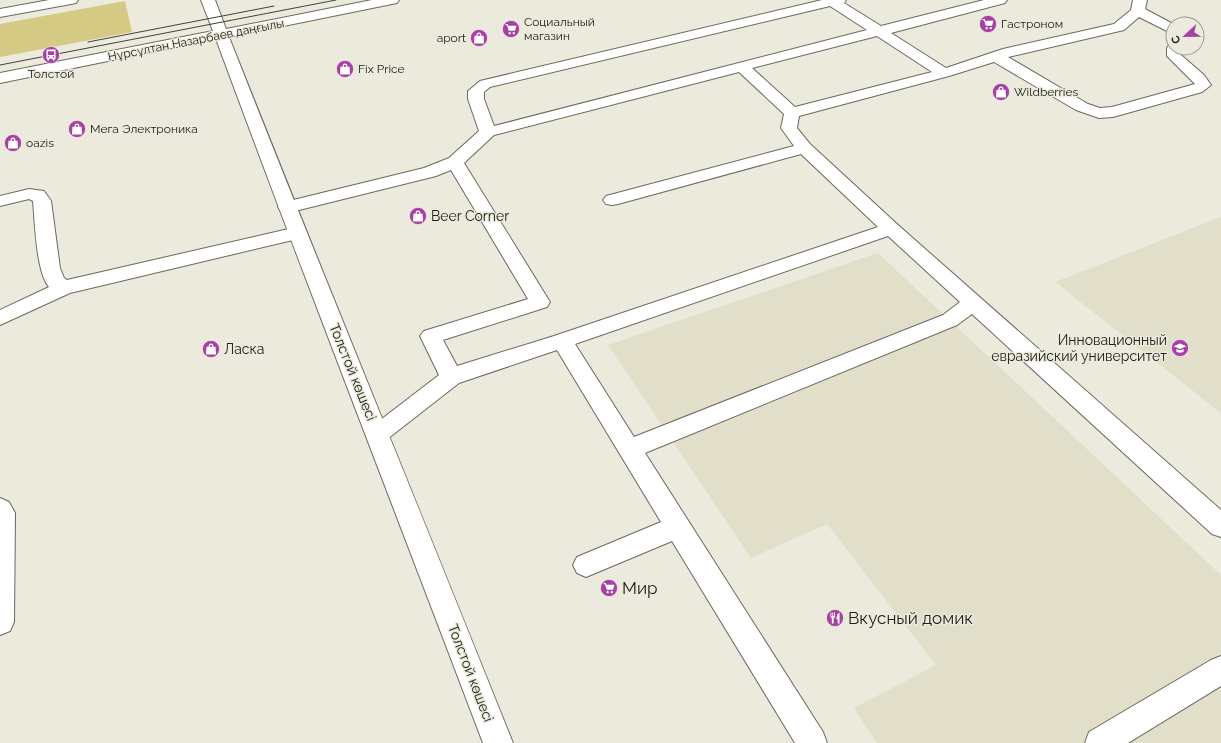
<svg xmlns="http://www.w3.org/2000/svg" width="1221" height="743" font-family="Raleway,sans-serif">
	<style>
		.built { fill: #e1deca }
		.green { fill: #d4ca83 }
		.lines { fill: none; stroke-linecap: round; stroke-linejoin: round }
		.minor-casing { stroke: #6a695e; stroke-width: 2 }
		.major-casing { stroke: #6a695e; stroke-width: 2 }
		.minor { fill: #fff; fill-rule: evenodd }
		.major { fill: #fff; fill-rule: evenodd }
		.tram { stroke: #41413b; stroke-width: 1 }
		.labels { text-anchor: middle; stroke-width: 3; stroke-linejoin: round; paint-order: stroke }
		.far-poi-label { font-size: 12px; fill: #21211c; stroke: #ebeadd; text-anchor: start }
		.far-street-label { font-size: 12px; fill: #21211c; stroke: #ebeadd }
		.poi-label { font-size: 14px; fill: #21211c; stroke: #ebeadd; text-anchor: start }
		.street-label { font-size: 14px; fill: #21211c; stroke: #ebeadd }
		.near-poi-label { font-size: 17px; fill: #21211c; stroke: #ebeadd; text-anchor: start }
	</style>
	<rect width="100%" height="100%" fill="#ebeadd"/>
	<path class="built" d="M 1221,217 L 1221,413 L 1055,282 Z
		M 878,253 L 1221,575 L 1221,743 L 877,743 L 854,708 L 936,665 L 827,524 L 751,558 L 608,345 Z"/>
	<path class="green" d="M 125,1 L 132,32 L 0,57 L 0,24 Z"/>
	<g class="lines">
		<defs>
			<path id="minor" d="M 822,0 L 846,0 L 844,3 L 881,26 L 984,0 L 1007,0 L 1005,3 L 891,33 L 946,68 L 1003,49 L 1114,24 L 1131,10 L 1133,0 L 1147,0 L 1145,9 L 1173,24 L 1173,34 L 1139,17 L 1124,30 L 1008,57 L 1088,104 L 1100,108 L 1112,107 L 1195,84 L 1167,56 L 1167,48 L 1169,45 L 1173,44 L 1173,48 L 1181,48 L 1181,55 L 1204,75 L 1211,85 L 1202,92 L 1113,117 L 1099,118 L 1076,110 L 994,62 L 949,76 L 799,116 L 797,128 L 810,144 L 898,225 L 1221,510 L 1221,537 L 1212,534 L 972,314 L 957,325 L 645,453 L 823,732 L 827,743 L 795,743 L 672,541 L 586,577 L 577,573 L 573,565 L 577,557 L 661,522 L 557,350 L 459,383 L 386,440 L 378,443 L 370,440 L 366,434 L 370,428 L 439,375 L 420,336 L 424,331 L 528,299 L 451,170 L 436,176 L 287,213 L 281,211 L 278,207 L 281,203 L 424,168 L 449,158 L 479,131 L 468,99 L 468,91 L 480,81 ZM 830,6 L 867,30 L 494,126 L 484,99 L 484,92 L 490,87 ZM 877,36 L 932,72 L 795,107 L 752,68 ZM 739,72 L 784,114 L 781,128 L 794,146 L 606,196 L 603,200 L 606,204 L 612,205 L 618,204 L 801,154 L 878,227 L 554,336 L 457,366 L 443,340 L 547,307 L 550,302 L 464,163 L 494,135 ZM 888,236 L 960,302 L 943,315 L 634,437 L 575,344 Z
				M 29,189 L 44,191 L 51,201 L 60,268 L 64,278 L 67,280 L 297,227 L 304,229 L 306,233 L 304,237 L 297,239 L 70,293 L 0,325 L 0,310 L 49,287 C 36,272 35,222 33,201 L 29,199 L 0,206 L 0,196 Z
				M 0,498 L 9,502 L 15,513 L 14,622 L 10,631 L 0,635 Z
				M 1221,656 L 1221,686 L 1128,743 L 1085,743 L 1089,732 L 1211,660 Z"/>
			<path id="major" d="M 49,0 L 78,0 L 76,3 L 71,4 L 0,17 L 0,9 Z
				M 201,0 L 215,0 L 226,29 L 372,0 L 399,0 L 397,3 L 392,4 L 229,37 C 322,273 419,507 513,743 L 483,743 C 394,508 303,275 216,39 L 0,83 L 0,73 L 213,31 Z"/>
		</defs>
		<use href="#minor" class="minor-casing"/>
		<use href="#major" class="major-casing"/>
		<use href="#minor" class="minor"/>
		<use href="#major" class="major"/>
		<path class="tram" d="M 88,42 L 274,6
			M 0,65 L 336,0"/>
	</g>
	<defs>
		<symbol id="supermarket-disc" viewBox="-11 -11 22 22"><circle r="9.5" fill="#a640a4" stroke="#ebeadd"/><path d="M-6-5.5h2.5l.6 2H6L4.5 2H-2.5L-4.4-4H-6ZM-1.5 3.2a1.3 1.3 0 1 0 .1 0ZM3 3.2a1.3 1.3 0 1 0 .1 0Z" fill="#fff"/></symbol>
		<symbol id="shop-disc" viewBox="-11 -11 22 22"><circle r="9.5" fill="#a640a4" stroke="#ebeadd"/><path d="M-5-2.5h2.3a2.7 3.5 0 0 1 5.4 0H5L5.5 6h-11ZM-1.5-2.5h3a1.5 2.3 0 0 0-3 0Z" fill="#fff"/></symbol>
		<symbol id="bus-disc" viewBox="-11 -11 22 22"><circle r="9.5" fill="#a640a4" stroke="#ebeadd"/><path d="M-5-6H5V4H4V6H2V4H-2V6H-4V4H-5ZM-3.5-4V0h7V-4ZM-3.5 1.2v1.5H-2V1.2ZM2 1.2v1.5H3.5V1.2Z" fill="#fff"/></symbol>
		<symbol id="university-disc" viewBox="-11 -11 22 22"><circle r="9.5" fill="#a640a4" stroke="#ebeadd"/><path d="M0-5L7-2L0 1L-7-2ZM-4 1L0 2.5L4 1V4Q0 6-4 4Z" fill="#fff"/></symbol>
		<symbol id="restaurant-disc" viewBox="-11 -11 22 22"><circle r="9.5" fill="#a640a4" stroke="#ebeadd"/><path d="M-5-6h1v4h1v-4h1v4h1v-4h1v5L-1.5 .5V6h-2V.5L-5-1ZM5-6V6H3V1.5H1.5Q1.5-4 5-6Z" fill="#fff"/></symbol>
	</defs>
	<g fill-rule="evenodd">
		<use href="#supermarket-disc" x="978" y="14" width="20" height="20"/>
		<use href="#supermarket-disc" x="501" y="19" width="20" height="20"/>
		<use href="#shop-disc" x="469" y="28" width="20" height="20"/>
		<use href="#bus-disc" x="41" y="45" width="20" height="20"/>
		<use href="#shop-disc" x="335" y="59" width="20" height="20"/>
		<use href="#shop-disc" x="991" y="82" width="20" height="20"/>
		<use href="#shop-disc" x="67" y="119" width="20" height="20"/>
		<use href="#shop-disc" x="3" y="133" width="20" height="20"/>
		<use href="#shop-disc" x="408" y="206" width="20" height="20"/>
		<use href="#university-disc" x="1170" y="338" width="20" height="20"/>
		<use href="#shop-disc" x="201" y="339" width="20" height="20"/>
		<use href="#supermarket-disc" x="599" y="578" width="20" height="20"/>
		<use href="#restaurant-disc" x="825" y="608" width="20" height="20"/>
	</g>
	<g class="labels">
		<g class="far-poi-label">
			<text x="524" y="26">Социальный<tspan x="524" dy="14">магазин</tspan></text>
			<text x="1001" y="28">Гастроном</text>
			<text x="466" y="42" text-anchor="end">aport</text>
			<text x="358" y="73">Fix Price</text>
			<text x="51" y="78" text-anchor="middle">Толстой</text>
			<text x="1014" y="96">Wildberries</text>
			<text x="90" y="133">Мега Электроника</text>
			<text x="26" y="147">oazis</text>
		</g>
		<g class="far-street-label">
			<text transform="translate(196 40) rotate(-11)" y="4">Нұрсұлтан Назарбаев даңғылы</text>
		</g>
		<g class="poi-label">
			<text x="431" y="221">Beer Corner</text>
			<text x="1167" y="345" text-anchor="end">Инновационный<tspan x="1167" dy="16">евразийский университет</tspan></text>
			<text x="224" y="354">Ласка</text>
		</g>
		<g class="street-label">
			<text transform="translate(353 372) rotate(68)" y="5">Толстой көшесі</text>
			<text transform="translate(471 673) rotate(69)" y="5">Толстой көшесі</text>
		</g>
		<g class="near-poi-label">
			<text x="622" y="594">Мир</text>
			<text x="848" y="624">Вкусный домик</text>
		</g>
	</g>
	<g transform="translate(1185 36) rotate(248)"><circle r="19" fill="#ebeadd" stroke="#9a9a90"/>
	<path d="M0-3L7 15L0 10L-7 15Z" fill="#a640a4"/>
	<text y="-6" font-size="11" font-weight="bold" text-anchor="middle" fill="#21211c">С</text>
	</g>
</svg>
